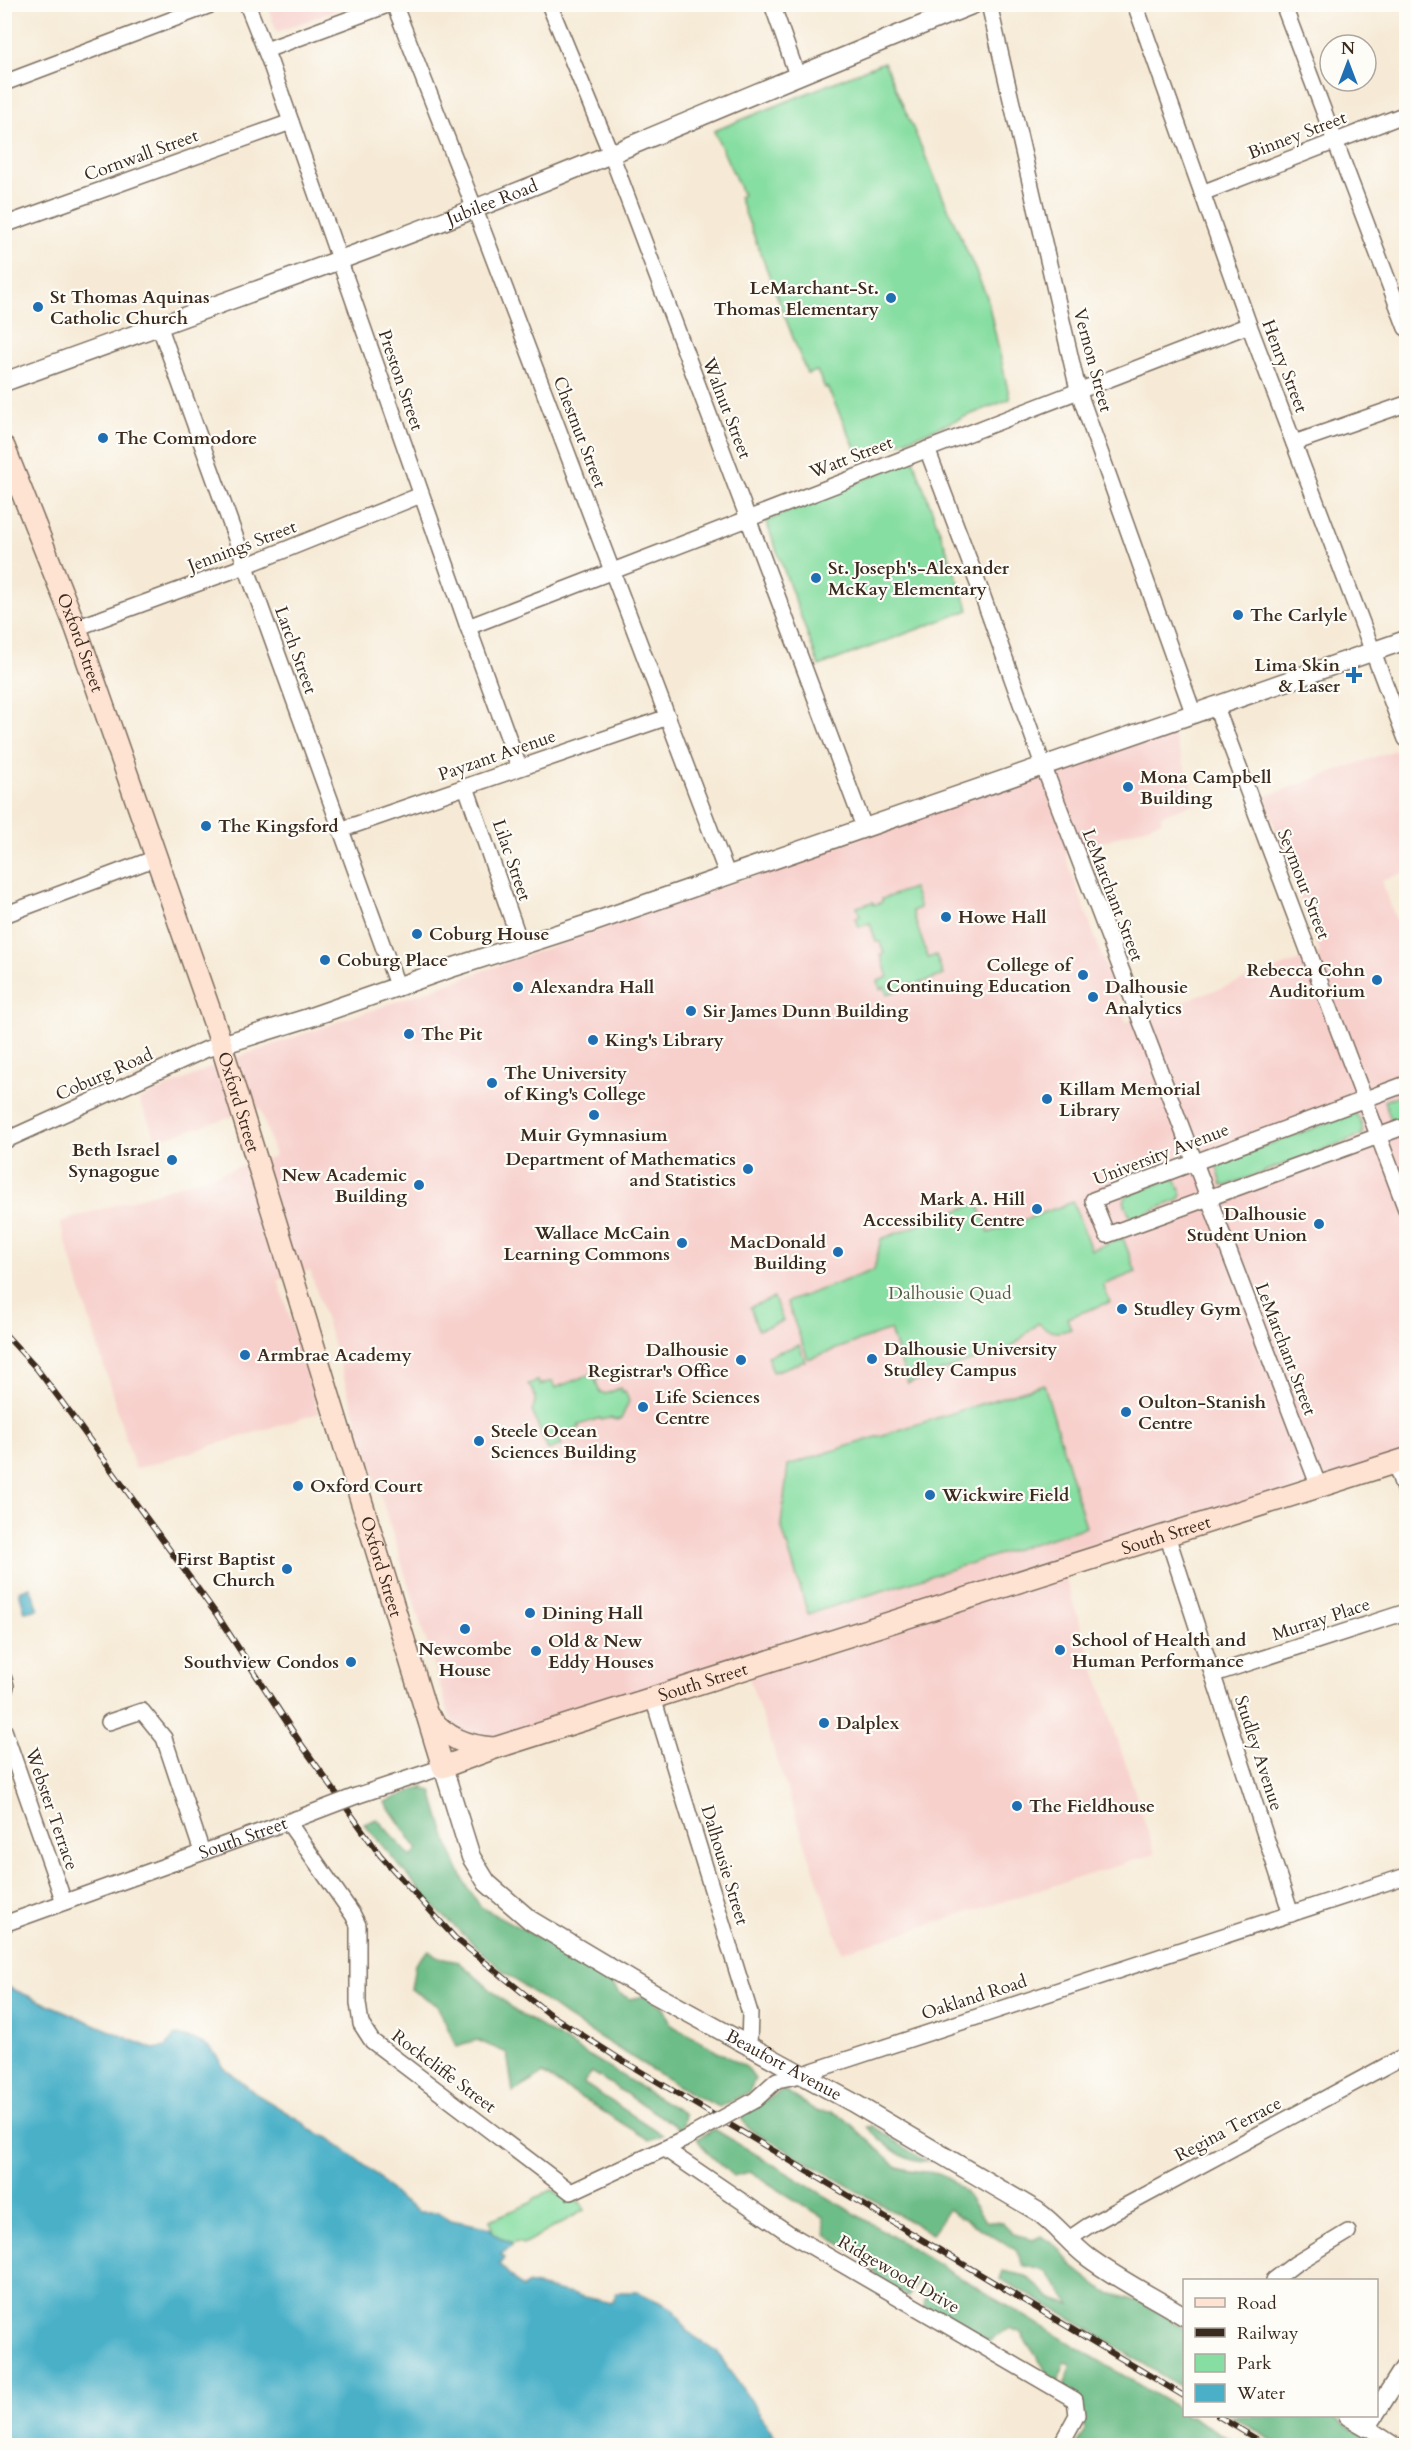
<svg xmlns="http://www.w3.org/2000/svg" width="1411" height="2450" font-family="Cardo,serif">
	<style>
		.built { fill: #f7d0cc }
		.green { fill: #87dea2; stroke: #618460; stroke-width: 1.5 }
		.forest { fill: #6dbd88; stroke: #547453; stroke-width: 1.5 }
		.water { fill: #49b0c8; stroke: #426d73; stroke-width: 1.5 }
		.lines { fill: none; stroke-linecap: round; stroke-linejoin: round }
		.minor-casing { stroke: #7c6d5e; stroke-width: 18 }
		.tertiary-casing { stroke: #7c6d5e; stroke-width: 21 }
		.secondary-casing { stroke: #7c6d5e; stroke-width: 24 }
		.minor { stroke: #fff; stroke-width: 15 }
		.tertiary { stroke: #fff; stroke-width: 18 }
		.secondary { stroke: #fee3d2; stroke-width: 21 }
		.rail-casing { stroke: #3b2a1e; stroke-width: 6 }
		.rail { stroke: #fdfcf7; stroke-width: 4; stroke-dasharray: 11; stroke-linecap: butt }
		.minor-bridge-casing { stroke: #7c6d5e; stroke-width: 18; stroke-linecap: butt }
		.minor-bridge { stroke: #fff; stroke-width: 15 }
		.poi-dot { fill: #1f6fb2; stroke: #fdfcf7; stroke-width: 2 }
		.labels { text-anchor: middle; stroke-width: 4.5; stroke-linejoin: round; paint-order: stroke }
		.street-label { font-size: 18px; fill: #3b2a1e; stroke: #fdfcf7 }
		.poi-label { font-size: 18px; font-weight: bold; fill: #3b2a1e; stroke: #fdfcf7; text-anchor: start }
		.park-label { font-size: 18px; fill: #526046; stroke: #fdfcf7 }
	</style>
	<rect width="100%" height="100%" fill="#fdfcf7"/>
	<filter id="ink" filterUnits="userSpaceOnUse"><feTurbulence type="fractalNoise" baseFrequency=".0167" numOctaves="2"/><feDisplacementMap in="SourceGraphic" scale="12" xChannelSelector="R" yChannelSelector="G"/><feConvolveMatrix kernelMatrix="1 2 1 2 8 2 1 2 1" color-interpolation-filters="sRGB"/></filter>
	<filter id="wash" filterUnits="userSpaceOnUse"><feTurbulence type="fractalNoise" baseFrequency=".008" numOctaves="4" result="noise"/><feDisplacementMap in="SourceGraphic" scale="24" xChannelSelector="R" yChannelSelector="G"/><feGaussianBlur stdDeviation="1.35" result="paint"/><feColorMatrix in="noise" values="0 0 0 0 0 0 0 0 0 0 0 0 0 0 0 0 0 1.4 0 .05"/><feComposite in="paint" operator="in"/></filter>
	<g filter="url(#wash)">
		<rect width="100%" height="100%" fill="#f6ead6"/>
		<path class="built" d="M 267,5 L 350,5 L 277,32 Z
			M 1171,729 L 1198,802 L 1161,815 L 1162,821 L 1065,855 L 1126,1022 L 1320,953 L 1264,797 L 1395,750 L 1406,782 L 1406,872 L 1382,881 L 1397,924 L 1406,921 L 1406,1452 L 1063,1571 L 1155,1854 L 842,1952 L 746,1669 L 495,1748 L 468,1738 L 452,1724 L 310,1270 L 278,1280 L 319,1413 L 135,1469 L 60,1222 L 275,1156 L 260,1108 L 157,1140 L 139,1100 L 221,1063 Z"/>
		<path class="green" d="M 884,62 L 987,297 L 1010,399 L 860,458 L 827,387 L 825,388 L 817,371 L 807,374 L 739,197 L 743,195 L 714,131 Z
			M 913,459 L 969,610 L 819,666 L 766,521 Z
			M 913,888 L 920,908 L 912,911 L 928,958 L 936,955 L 943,975 L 912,986 L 911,983 L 902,986 L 902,989 L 887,994 L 885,987 L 880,989 L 878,981 L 888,977 L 881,955 L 884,954 L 880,942 L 876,942 L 870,923 L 859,927 L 856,918 L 860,916 L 857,907 L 873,902 L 874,905 L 882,902 L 882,899 Z
			M 1406,1092 L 1406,1119 L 1393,1125 L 1384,1101 Z
			M 1354,1113 C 1360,1117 1364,1127 1362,1135 L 1226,1186 L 1222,1185 L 1216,1164 Z
			M 1171,1179 L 1176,1180 L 1182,1195 L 1179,1200 L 1134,1218 L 1129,1215 L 1124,1201 L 1127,1195 Z
			M 1073,1202 L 1091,1250 L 1123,1238 L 1136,1272 L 1103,1285 L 1110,1302 L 1067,1318 L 1071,1329 C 1056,1334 1050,1333 1038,1323 L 1013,1346 L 908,1383 L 890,1330 L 808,1359 L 787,1302 L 874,1270 L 881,1239 L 978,1203 L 989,1233 Z
			M 774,1298 L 783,1321 L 758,1330 L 750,1307 Z
			M 799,1345 L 805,1361 L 773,1372 L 767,1356 Z
			M 596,1372 L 600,1377 L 595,1379 L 600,1392 L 606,1394 L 620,1388 L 622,1392 L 625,1391 L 629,1401 L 621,1419 L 616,1420 L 610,1418 L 601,1420 L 600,1418 L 579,1425 L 579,1428 L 558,1435 L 562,1445 L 548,1450 L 532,1411 C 537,1401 536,1392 528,1384 L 538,1381 L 540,1385 L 552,1381 L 555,1388 Z
			M 1044,1384 L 1086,1527 L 808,1614 L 781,1525 L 788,1465 Z
			M 552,2190 L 567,2198 L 579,2201 L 585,2210 L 523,2244 L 517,2242 L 512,2244 L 493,2234 L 490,2220 L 531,2203 L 535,2198 Z"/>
		<path class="forest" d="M 424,1786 L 422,1789 L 432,1791 C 444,1833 454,1872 481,1907 L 606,1974 L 619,1993 L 630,1999 L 645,1996 L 664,2007 L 671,2025 L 746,2067 L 755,2079 L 749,2092 L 720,2107 L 693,2095 L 570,2019 L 504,1972 L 436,1909 L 364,1824 L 377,1819 L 411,1857 L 418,1850 L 385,1802 Z
			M 429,1950 L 439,1958 L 459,1962 L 515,2011 L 685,2114 L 682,2130 L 592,2072 L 583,2083 L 663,2135 L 649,2140 L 543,2074 L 513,2092 L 507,2053 L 477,2040 L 457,2047 L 437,2005 L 411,1989 L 415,1964 Z
			M 784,2090 L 816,2111 L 832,2112 L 843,2117 L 896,2166 C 910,2173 924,2170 938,2174 C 960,2181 973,2203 985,2221 L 1003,2223 L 1014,2234 L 1033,2240 L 1041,2236 L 1059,2248 L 1072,2266 L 1105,2292 L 1141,2302 L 1184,2328 L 1184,2389 L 1072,2319 L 1000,2279 L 1003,2271 L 1026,2276 L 1052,2299 L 1071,2305 L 1047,2272 L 1023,2265 L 1016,2250 L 948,2209 L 932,2234 L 748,2128 L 739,2115 Z
			M 873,2126 L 926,2162 C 901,2162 885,2143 867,2127 Z
			M 714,2129 L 1184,2412 L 1184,2416 L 1190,2416 L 1240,2445 L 1076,2445 L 1085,2430 L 1078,2397 L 1063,2388 L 1072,2364 L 1065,2362 L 1056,2385 L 1020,2332 L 1009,2328 L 990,2341 L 924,2306 L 927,2287 L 918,2280 L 908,2297 L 879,2279 L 868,2260 L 826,2235 L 823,2217 L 750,2172 L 733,2176 L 706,2151 L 697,2139 Z
			M 1230,2416 L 1330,2416 L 1364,2436 L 1375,2445 L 1280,2445 Z"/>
		<path class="water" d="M 30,1587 L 39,1609 L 25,1612 L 19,1591 Z
			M 5,1986 L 153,2049 L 166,2047 L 175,2035 L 193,2039 L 208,2046 L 217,2056 L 222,2066 L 256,2094 L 301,2121 L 313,2131 L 329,2138 L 373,2172 L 399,2199 L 419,2212 L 438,2212 L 451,2220 L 486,2227 L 491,2229 L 494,2234 L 512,2244 L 512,2246 L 501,2254 L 505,2258 L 499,2264 L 522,2288 L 527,2284 L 612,2303 L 617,2292 L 638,2292 L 674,2309 L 688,2332 L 717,2352 L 781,2445 L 5,2445 Z"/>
	</g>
	<g filter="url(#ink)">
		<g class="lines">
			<defs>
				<g id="minor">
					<path d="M 247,4 L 270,62 L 468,627 L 519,767"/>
					<path d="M 394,4 L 474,207 L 727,874"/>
					<path d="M 549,4 L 611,154 L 864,827"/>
					<path d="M 772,4 L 797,75"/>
					<path d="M 989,4 L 1078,390 L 1194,715"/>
					<path d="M 1135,4 L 1249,325 L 1406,739"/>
					<path d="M 1283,4 L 1406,328"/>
					<path d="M 266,50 L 390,4"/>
					<path d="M 4,83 L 213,4"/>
					<path d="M 1202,193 L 1406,114"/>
					<path d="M 4,225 L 291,122"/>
					<path d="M 159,325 L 398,988"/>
					<path d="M 1294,443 L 1406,404"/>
					<path d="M 927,449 L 983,597 L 1043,765 L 1319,1487"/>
					<path d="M 468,627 L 1249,325"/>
					<path d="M 76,628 L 245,566 L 421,495"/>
					<path d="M 1216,707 L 1406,1209"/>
					<path d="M 466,787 L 521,945"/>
					<path d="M 340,830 L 668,717"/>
					<path d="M 4,915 L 156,858"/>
					<path d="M 1406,1084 L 1093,1200 L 1107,1235 L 1406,1126"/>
					<path d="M 4,1141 L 207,1049 L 221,1045"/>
					<path d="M 1395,1463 L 1406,1495"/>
					<path d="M 1167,1535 L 1291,1914"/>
					<path d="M 1214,1674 L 1406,1612"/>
					<path d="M 4,1679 L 6,1686 L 4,1694"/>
					<path d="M 653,1698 L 750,2013 L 749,2045"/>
					<path d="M 109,1722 L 142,1711 L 164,1738 L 202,1852"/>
					<path d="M 4,1730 L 64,1902"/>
					<path d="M 356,1796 L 443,1767"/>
					<path d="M 288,1822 L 353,1915 L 358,1925 L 358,2003 L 361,2024 L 372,2041 L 571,2192 L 683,2140"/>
					<path id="s1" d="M 4,1924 L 298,1818"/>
					<path d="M 755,2100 L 777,2080 L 797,2076 L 1406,1876"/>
					<path d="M 665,2149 L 790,2234 L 1075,2400 L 1077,2415 L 1060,2446"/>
					<path d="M 1069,2239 L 1088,2226 L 1406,2055"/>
					<path d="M 1274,2280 L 1295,2264 L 1348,2232"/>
					<path d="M 1367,2427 L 1396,2446"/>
				</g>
				<g id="tertiary">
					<path id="s2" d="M 4,382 C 207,308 412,237 611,154 C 732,103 852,53 974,4"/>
					<path d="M 221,1045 L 308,1018 L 448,969 L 588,924 L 1406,640"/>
					<path id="s3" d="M 443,1767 L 471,1857 L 487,1883 L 530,1920 L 654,1994 L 852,2102 L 1037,2211 C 1057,2225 1070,2244 1089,2258 C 1119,2280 1153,2297 1184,2316"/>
					<path d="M 1376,2412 L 1406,2365"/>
					<path d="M 1348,2416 L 1367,2427 L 1374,2416"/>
				</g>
				<g id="secondary">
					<path id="s4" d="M 4,447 L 76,628 L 217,1031 L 443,1767 L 495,1748 L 1406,1459"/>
					<path d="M 429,1717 C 447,1738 466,1746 493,1748"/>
				</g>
			</defs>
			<use href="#minor" class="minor-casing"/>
			<use href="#tertiary" class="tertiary-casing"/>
			<use href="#secondary" class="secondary-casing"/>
			<use href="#minor" class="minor"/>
			<use href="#tertiary" class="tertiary"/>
			<use href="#secondary" class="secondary"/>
			<defs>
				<path id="rail" d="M 4,1333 L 37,1369 L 62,1402 L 217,1615 L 299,1741 L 380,1855 L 455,1938 L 548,2013 L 618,2058 L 1184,2396
					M 1218,2416 L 1268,2446"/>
			</defs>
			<use href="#rail" class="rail-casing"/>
			<use href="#rail" class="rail"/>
			<defs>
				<path id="minor-bridge" d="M 301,1817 L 356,1796
					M 683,2140 L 755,2100"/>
			</defs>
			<use href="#minor-bridge" class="minor-bridge-casing"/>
			<use href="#minor-bridge" class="minor-bridge"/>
		</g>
	</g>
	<g class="poi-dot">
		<circle cx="891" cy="298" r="6"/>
		<circle cx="38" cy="307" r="6"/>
		<circle cx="103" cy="438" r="6"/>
		<circle cx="816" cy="578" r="6"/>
		<circle cx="1238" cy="615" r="6"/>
		<path d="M1351 666h6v6h6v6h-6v6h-6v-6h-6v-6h6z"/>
		<circle cx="1128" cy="787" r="6"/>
		<circle cx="206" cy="826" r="6"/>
		<circle cx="946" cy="917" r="6"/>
		<circle cx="417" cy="934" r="6"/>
		<circle cx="325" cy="960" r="6"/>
		<circle cx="1083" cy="975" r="6"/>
		<circle cx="1377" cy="980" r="6"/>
		<circle cx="518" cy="987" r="6"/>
		<circle cx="1093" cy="997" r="6"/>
		<circle cx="691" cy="1011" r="6"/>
		<circle cx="409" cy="1034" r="6"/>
		<circle cx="593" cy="1040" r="6"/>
		<circle cx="492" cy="1083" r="6"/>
		<circle cx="1047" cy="1099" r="6"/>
		<circle cx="594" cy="1115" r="6"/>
		<circle cx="172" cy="1160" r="6"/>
		<circle cx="748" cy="1169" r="6"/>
		<circle cx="419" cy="1185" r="6"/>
		<circle cx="1037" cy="1209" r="6"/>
		<circle cx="1319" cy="1224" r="6"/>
		<circle cx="682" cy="1243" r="6"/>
		<circle cx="838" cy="1252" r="6"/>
		<circle cx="1122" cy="1309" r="6"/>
		<circle cx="245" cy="1355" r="6"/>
		<circle cx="872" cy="1359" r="6"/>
		<circle cx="741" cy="1360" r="6"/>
		<circle cx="643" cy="1407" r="6"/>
		<circle cx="1126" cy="1412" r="6"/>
		<circle cx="479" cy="1441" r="6"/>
		<circle cx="298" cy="1486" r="6"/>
		<circle cx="930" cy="1495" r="6"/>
		<circle cx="287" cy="1569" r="6"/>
		<circle cx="530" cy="1613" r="6"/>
		<circle cx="465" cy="1629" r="6"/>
		<circle cx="1060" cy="1650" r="6"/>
		<circle cx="536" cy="1651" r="6"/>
		<circle cx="351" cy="1662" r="6"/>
		<circle cx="824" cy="1723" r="6"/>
		<circle cx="1017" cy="1806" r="6"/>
	</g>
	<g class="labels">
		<g class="street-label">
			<text transform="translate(1297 135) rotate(-21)" y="6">Binney Street</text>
			<text transform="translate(141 155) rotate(-20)" y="6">Cornwall Street</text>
			<text dy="6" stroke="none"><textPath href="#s2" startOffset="520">Jubilee Road</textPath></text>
			<text transform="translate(1093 360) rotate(75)" y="6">Vernon Street</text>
			<text transform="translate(1285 366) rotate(69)" y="6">Henry Street</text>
			<text transform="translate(401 380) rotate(71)" y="6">Preston Street</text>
			<text transform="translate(727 408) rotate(69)" y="6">Walnut Street</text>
			<text transform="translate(580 432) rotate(69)" y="6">Chestnut Street</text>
			<text transform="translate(851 457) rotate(-21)" y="6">Watt Street</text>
			<text transform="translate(242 546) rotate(-21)" y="6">Jennings Street</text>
			<text dy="6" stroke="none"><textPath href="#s4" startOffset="210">Oxford Street</textPath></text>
			<text transform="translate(296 650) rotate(70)" y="6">Larch Street</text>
			<text transform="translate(497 755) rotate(-19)" y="6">Payzant Avenue</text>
			<text transform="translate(512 860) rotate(71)" y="6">Lilac Street</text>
			<text transform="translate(1304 884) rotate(69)" y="6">Seymour Street</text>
			<text transform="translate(1113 895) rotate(69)" y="6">LeMarchant Street</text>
			<text transform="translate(104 1074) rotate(-24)" y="6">Coburg Road</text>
			<text dy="6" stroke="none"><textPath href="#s4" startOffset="696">Oxford Street</textPath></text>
			<text transform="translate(1161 1154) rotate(-21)" y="6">University Avenue</text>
			<text transform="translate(1286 1349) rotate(69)" y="6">LeMarchant Street</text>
			<text dy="6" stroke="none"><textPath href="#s4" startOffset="2151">South Street</textPath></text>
			<text dy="6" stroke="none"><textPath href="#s4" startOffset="1182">Oxford Street</textPath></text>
			<text transform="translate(1321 1619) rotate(-18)" y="6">Murray Place</text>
			<text dy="6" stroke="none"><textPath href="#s4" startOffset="1665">South Street</textPath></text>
			<text transform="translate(1259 1753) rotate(72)" y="6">Studley Avenue</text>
			<text transform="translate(52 1809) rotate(71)" y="6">Webster Terrace</text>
			<text dy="6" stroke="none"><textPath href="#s1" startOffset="254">South Street</textPath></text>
			<text transform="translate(725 1865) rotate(73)" y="6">Dalhousie Street</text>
			<text transform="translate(974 1997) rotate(-18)" y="6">Oakland Road</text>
			<text dy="6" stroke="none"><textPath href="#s3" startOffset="474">Beaufort Avenue</textPath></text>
			<text transform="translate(444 2071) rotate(37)" y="6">Rockcliffe Street</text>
			<text transform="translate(1228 2129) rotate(-28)" y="6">Regina Terrace</text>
			<text transform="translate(899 2274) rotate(30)" y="6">Ridgewood Drive</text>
		</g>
		<g class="poi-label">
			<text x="879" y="294" text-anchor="end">LeMarchant-St.<tspan x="879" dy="21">Thomas Elementary</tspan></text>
			<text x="50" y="303">St Thomas Aquinas<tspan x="50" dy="21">Catholic Church</tspan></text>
			<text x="115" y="444">The Commodore</text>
			<text x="828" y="574">St. Joseph's-Alexander<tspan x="828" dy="21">McKay Elementary</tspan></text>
			<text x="1250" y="621">The Carlyle</text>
			<text x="1340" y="671" text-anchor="end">Lima Skin<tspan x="1340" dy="21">&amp; Laser</tspan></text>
			<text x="1140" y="783">Mona Campbell<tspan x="1140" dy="21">Building</tspan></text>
			<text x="218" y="832">The Kingsford</text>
			<text x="958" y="923">Howe Hall</text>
			<text x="429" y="940">Coburg House</text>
			<text x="337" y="966">Coburg Place</text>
			<text x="1071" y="971" text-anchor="end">College of<tspan x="1071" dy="21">Continuing Education</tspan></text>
			<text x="1365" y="976" text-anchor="end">Rebecca Cohn<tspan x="1365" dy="21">Auditorium</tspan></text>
			<text x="530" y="993">Alexandra Hall</text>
			<text x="1105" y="993">Dalhousie<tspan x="1105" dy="21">Analytics</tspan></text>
			<text x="703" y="1017">Sir James Dunn Building</text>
			<text x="421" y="1040">The Pit</text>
			<text x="605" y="1046">King's Library</text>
			<text x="504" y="1079">The University<tspan x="504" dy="21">of King's College</tspan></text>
			<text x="1059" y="1095">Killam Memorial<tspan x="1059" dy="21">Library</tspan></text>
			<text x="594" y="1141" text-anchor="middle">Muir Gymnasium</text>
			<text x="160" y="1156" text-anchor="end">Beth Israel<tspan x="160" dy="21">Synagogue</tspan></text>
			<text x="736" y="1165" text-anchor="end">Department of Mathematics<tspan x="736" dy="21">and Statistics</tspan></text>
			<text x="407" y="1181" text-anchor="end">New Academic<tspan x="407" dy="21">Building</tspan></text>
			<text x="1025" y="1205" text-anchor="end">Mark A. Hill<tspan x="1025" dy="21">Accessibility Centre</tspan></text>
			<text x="1307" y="1220" text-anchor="end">Dalhousie<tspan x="1307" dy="21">Student Union</tspan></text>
			<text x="670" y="1239" text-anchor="end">Wallace McCain<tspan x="670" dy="21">Learning Commons</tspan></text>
			<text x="826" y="1248" text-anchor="end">MacDonald<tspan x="826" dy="21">Building</tspan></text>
			<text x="1134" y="1315">Studley Gym</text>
			<text x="884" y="1355">Dalhousie University<tspan x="884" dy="21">Studley Campus</tspan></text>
			<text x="729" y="1356" text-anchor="end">Dalhousie<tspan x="729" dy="21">Registrar's Office</tspan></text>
			<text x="257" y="1361">Armbrae Academy</text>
			<text x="655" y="1403">Life Sciences<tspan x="655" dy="21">Centre</tspan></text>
			<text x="1138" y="1408">Oulton-Stanish<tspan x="1138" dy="21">Centre</tspan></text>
			<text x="491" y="1437">Steele Ocean<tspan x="491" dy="21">Sciences Building</tspan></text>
			<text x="310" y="1492">Oxford Court</text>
			<text x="942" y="1501">Wickwire Field</text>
			<text x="275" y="1565" text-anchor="end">First Baptist<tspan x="275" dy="21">Church</tspan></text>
			<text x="542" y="1619">Dining Hall</text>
			<text x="1072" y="1646">School of Health and<tspan x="1072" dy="21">Human Performance</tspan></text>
			<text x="548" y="1647">Old &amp; New<tspan x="548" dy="21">Eddy Houses</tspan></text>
			<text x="465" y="1655" text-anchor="middle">Newcombe<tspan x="465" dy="21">House</tspan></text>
			<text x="339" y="1668" text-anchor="end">Southview Condos</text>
			<text x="836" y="1729">Dalplex</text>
			<text x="1029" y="1812">The Fieldhouse</text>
		</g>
		<g class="park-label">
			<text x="950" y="1299">Dalhousie Quad</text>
		</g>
	</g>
	<rect width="1411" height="2450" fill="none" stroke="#fdfcf7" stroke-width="24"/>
	<rect x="1183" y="2279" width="195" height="138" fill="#fdfcf7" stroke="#afa8a0" stroke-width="1.5"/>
	<rect x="1195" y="2298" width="30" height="9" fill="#fee3d2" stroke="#afa8a0" stroke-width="1.5"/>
	<text x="1237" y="2309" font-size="18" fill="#3b2a1e">Road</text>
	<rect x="1195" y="2328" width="30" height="9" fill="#3b2a1e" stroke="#afa8a0" stroke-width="1.5"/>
	<text x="1237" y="2339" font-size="18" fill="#3b2a1e">Railway</text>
	<rect x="1195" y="2354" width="30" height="18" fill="#87dea2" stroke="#afa8a0" stroke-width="1.5"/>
	<text x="1237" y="2369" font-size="18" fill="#3b2a1e">Park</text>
	<rect x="1195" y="2384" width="30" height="18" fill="#49b0c8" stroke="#afa8a0" stroke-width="1.5"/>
	<text x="1237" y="2399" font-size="18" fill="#3b2a1e">Water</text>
	<g transform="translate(1348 63)"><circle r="28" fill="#fdfcf7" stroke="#afa8a0" stroke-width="1.5"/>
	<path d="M0-4.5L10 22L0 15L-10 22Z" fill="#1f6fb2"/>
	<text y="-9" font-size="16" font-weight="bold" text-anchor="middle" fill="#3b2a1e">N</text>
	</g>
</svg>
